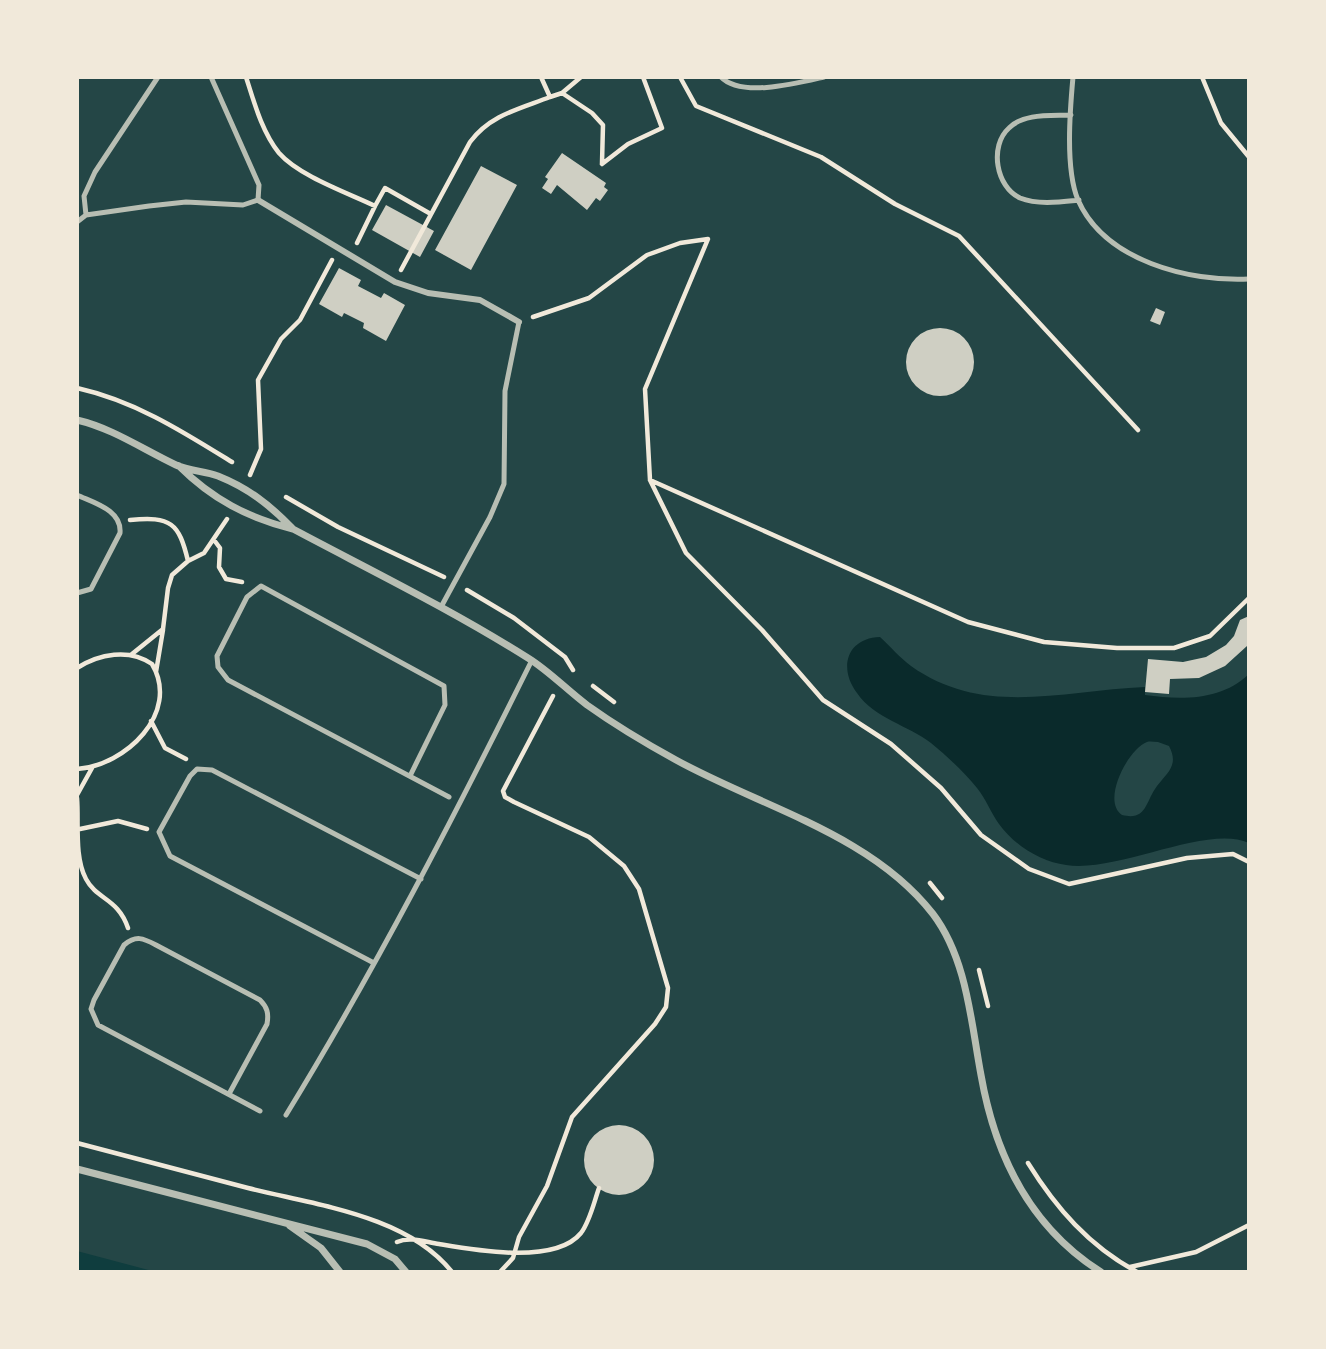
<svg xmlns="http://www.w3.org/2000/svg" width="1326" height="1349" font-family="'Libre Baskerville',serif">
	<style>
		.green { fill: #244646 }
		.water { fill: #0a2a2b; fill-rule: evenodd }
		.building { fill: #cfcfc3 }
		.lines { fill: none; stroke-linecap: round; stroke-linejoin: round }
		.path { stroke: #f1e9da; stroke-width: 4.5 }
		.service { stroke: #b8beb3; stroke-width: 5 }
		.pedestrian { stroke: #b8beb3; stroke-width: 6 }
		.minor { stroke: #b8beb3; stroke-width: 7 }
	</style>
	<rect width="100%" height="100%" fill="#0f3d3e"/>
	<path class="green" d="M 77,77 L 1249,77 L 1249,1272 L 156,1272 L 77,1251 Z"/>
	<path class="water" d="M 880,637 C 890,646 900,658 911,666 C 984,718 1064,690 1145,687 L 1145,695 C 1181,700 1221,701 1249,674 L 1249,843 C 1206,824 1119,873 1066,865 C 1041,862 1014,845 999,824 C 991,813 986,799 977,788 C 964,772 948,757 931,743 C 908,725 875,719 857,693 C 838,668 847,638 880,637 ZM 1158,742 L 1169,746 C 1179,765 1168,772 1157,786 C 1145,802 1147,821 1122,815 C 1101,801 1128,749 1147,742 C 1150,741 1154,742 1158,742 Z"/>
	<path class="building" d="M 562,153 L 606,183 L 604,187 L 608,190 L 600,201 L 596,198 L 587,210 L 557,185 L 551,194 L 542,188 L 548,179 L 545,177 Z
		M 481,166 L 517,185 L 471,270 L 435,250 Z
		M 386,205 L 434,231 L 420,257 L 372,230 Z
		M 339,268 L 361,280 L 358,286 L 381,298 L 384,293 L 405,305 L 386,341 L 363,328 L 364,323 L 344,313 L 342,317 L 319,304 Z
		M 1156,308 L 1165,312 L 1160,325 L 1150,321 Z
		M906 362a34 34 0 1 1 68 0a34 34 0 1 1-68 0Z
		M 1249,616 L 1249,648 L 1247,646 L 1225,666 L 1199,678 L 1170,679 L 1169,694 L 1145,692 L 1148,659 L 1183,662 L 1206,657 L 1226,645 L 1234,636 L 1240,620 Z
		M584 1160a35 35 0 1 1 70 0a35 35 0 1 1-70 0Z"/>
	<g class="lines">
		<path class="path" d="M 246,77 C 254,102 262,132 279,153 C 299,176 348,193 375,206 L 385,188 L 429,213
			M 680,77 L 696,106 L 821,157 L 895,204 L 959,236 L 1138,430
			M 1202,77 L 1221,123 L 1249,157
			M 562,93 L 592,113 L 603,125 L 602,163
			M 550,97 L 562,93 L 581,77
			M 602,164 L 628,144 L 662,128 L 643,77
			M 357,243 L 375,206
			M 401,270 L 470,142 C 490,115 519,109 550,97 L 541,77
			M 533,317 L 589,298 L 647,255 L 680,243 L 708,239 L 645,389 L 650,480 L 686,553 L 762,630 L 823,700 L 891,744 L 941,788 L 981,835 L 1029,869 L 1069,884 L 1187,858 L 1233,854 L 1249,862
			M 77,388 C 135,401 182,431 232,462
			M 250,475 L 261,449 L 258,380 L 281,339 L 300,320 L 332,260
			M 650,480 L 968,622 L 1044,642 L 1117,648 L 1174,648 L 1210,636 L 1249,598
			M 286,497 L 338,527 L 444,577
			M 130,520 C 171,516 179,523 188,561
			M 214,540 L 220,548 L 219,567 L 226,579 L 242,582
			M 467,590 L 514,618 L 565,657 L 573,670
			M 132,654 L 163,629 L 168,588 L 172,575 L 188,561 L 204,553 L 227,519
			M 77,668 C 99,654 129,648 152,664 C 181,713 125,766 77,769
			M 156,672 L 163,630
			M 593,686 L 614,702
			M 151,721 L 165,748 L 186,759
			M 77,795 L 92,768
			M 77,798 C 79,822 74,857 86,879 C 97,900 118,898 128,928
			M 80,829 L 118,821 L 147,829
			M 930,883 L 942,898
			M 979,970 L 988,1006
			M 77,1143 C 134,1158 191,1173 248,1188 C 315,1205 407,1215 452,1272
			M 1028,1163 C 1056,1208 1089,1246 1137,1272
			M 397,1242 C 410,1236 425,1242 439,1244 C 474,1250 555,1265 581,1233 C 590,1221 594,1202 599,1188
			M 1130,1267 L 1196,1252 L 1249,1225
			M 500,1272 L 513,1258 L 519,1237 L 547,1186 L 572,1117 L 655,1024 L 666,1007 L 668,988 L 639,889 L 624,866 L 589,837 L 514,802 L 505,797 L 503,791 L 553,696"/>
		<path class="service" d="M 721,77 C 741,98 798,83 824,77
			M 1073,77 C 1070,110 1065,169 1078,200 C 1105,261 1189,282 1249,279
			M 1071,115 C 1051,116 1024,113 1009,128 C 989,146 996,187 1020,198 C 1038,205 1060,202 1079,200
			M 86,215 L 84,196 L 95,172 L 158,77
			M 77,222 L 86,215 L 149,206 L 186,202 L 243,205 L 258,200 L 259,185 L 211,77
			M 77,495 C 94,503 122,510 120,533 L 91,589 L 77,593
			M 441,607 L 490,517 L 504,484 L 505,391 L 519,322
			M 410,776 L 445,705 L 444,686 L 261,586 L 247,597 L 217,656 L 218,667 L 228,680 L 449,797
			M 374,963 L 170,856 L 159,832 L 190,776 L 197,769 L 212,770 L 421,879
			M 229,1094 L 267,1024 C 269,1013 267,1007 260,1000 L 156,945 C 143,938 136,935 124,945 L 94,1000 L 91,1009 L 98,1025 L 260,1111
			M 286,1115 C 376,968 455,815 532,660"/>
		<path class="pedestrian" d="M 258,200 L 395,282 L 428,293 L 480,300 L 519,322"/>
		<path class="minor" d="M 77,420 C 112,428 144,450 176,465 C 189,471 204,471 218,476 C 248,488 270,505 292,528
			M 179,466 C 212,499 248,518 293,529 C 372,571 452,610 528,658 C 549,671 567,690 587,705 C 615,725 645,743 676,760 C 761,807 871,834 933,914 C 967,959 971,1022 981,1075 C 995,1155 1030,1227 1101,1272
			M 77,1169 L 367,1244 L 395,1259 L 406,1272
			M 290,1226 L 321,1248 L 340,1272"/>
	</g>
	<rect width="1326" height="1349" fill="none" stroke="#f1e9da" stroke-width="158"/>
</svg>
